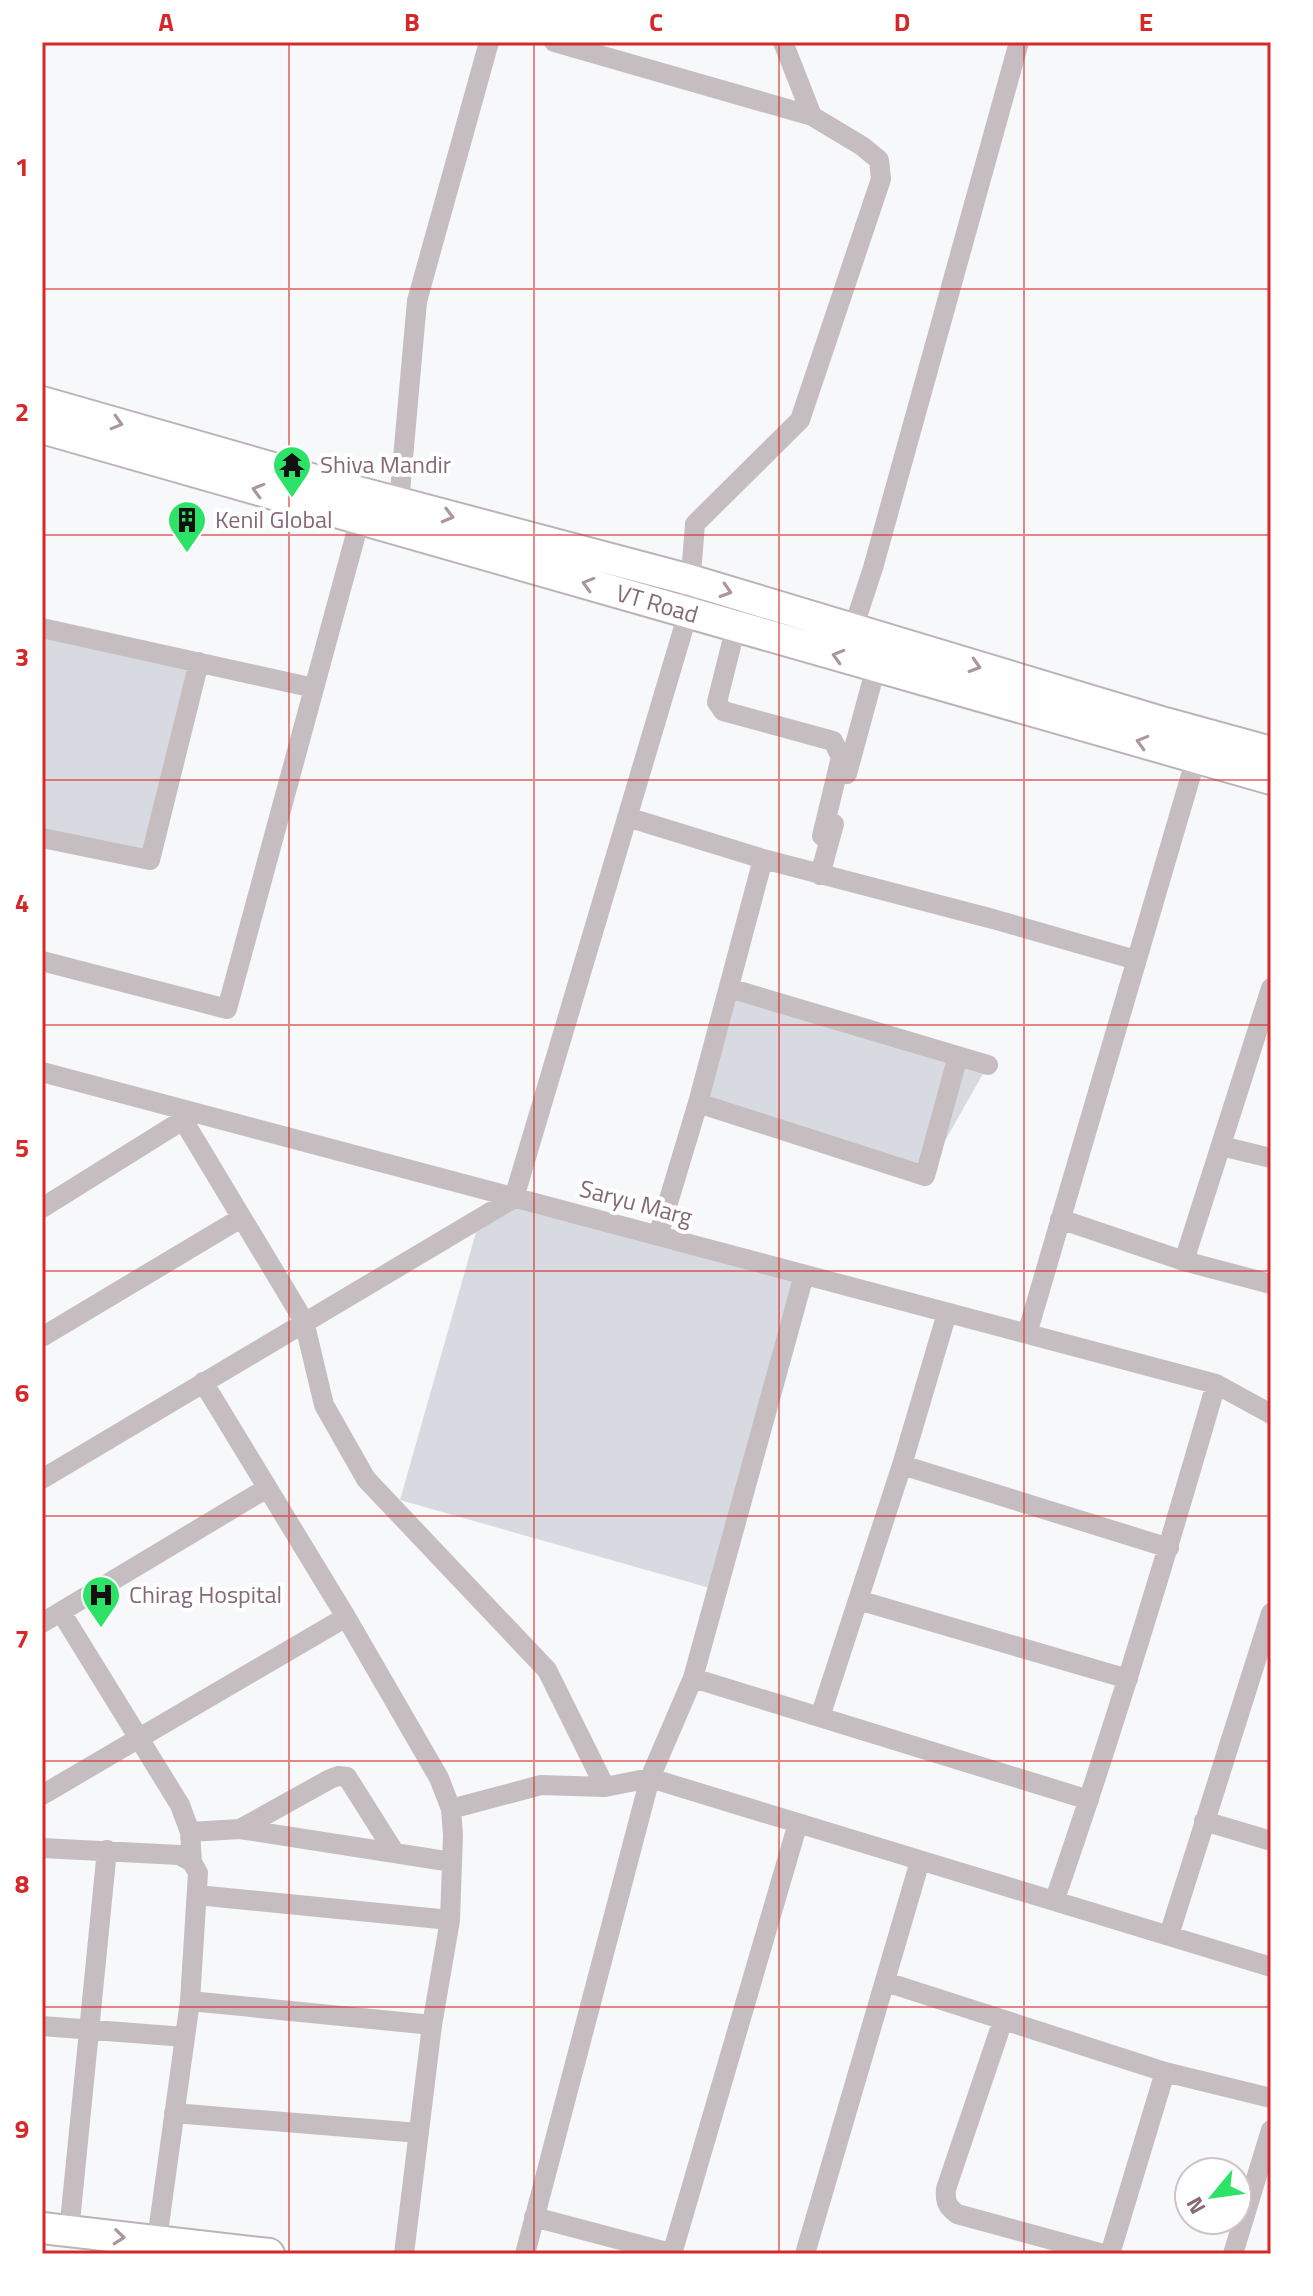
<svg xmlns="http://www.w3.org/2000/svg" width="1313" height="2296" font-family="'Titillium Web',sans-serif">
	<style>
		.green { fill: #d7dae0 }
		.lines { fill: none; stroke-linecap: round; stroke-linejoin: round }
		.secondary-casing { stroke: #bdb2b7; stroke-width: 34 }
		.street { stroke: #c6bdc1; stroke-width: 20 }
		.secondary { stroke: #fff; stroke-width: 30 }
		.oneway { stroke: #ab959f }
		.grid { fill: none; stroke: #d62828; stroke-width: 2; stroke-opacity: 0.55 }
		.labels { text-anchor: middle; stroke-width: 8; stroke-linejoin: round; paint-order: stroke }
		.poi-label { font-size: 24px; fill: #876876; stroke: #fff; text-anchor: start }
		.street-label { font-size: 24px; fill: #876876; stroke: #fff }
		.neatline { fill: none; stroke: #d62828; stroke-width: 3 }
		.grid-label { font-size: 26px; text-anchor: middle; font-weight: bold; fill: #d62828 }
	</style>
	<rect width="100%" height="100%" fill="#f6f8f9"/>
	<path class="green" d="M 42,628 L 199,662 L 150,860 L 42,837 Z
		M 729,988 L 988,1065 L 925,1176 L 698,1103 Z
		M 514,1198 L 804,1275 L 717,1590 L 400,1500 L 480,1218 Z"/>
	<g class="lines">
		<defs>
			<path id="secondary" d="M 42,402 L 343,488 L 690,580 L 1165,723 L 1271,752
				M 42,428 L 1271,779
				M 42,2228 L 269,2254"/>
		</defs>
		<use href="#secondary" class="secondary-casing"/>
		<path class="street" d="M 783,42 L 812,116
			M 399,503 L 417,301 L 489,42
			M 736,626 L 717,702 L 723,711 L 833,741 L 841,757 L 822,836
			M 42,628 L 314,688
			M 853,629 L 873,568 L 1019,42
			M 847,774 L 876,667
			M 627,817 L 763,859
			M 42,838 L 150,860 L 199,662
			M 820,875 L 834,824
			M 42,961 L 227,1009 L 360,519
			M 729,988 L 988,1065
			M 42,1072 L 1216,1384 L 1271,1414
			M 698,1103 L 925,1176 L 958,1056
			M 180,1109 L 183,1120 L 304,1321 L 324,1405 L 366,1479 L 547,1670 L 605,1787
			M 1221,1146 L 1271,1158
			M 42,1208 L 183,1120
			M 1060,1219 L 1184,1261 L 1271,1284
			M 658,1236 L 698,1103 L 763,859 L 993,919 L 1136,960
			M 1184,1261 L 1271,988
			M 1027,1334 L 1196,758
			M 42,1337 L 241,1218
			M 203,1382 L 346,1617 L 439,1778 L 451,1809 L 453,1835 L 450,1920 L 432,2025 L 404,2254
			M 902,1465 L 1169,1548
			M 42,1479 L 514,1198 L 688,613 L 695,524 L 800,420 L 881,179 L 879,160 L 862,146 L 812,116 L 554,42
			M 858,1600 L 1128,1679
			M 61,1612 L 180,1805 L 190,1832 L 192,1862
			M 42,1623 L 267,1488
			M 693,1678 L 1089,1800
			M 820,1717 L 902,1465 L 947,1313
			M 42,1795 L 346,1617
			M 451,1809 L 541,1785 L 605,1787 L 650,1778 C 857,1842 1064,1903 1271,1967
			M 1204,1821 L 1271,1841
			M 240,1829 L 330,1779 L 338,1776 L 347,1777 L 395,1853
			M 190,1832 L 240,1829 L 452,1862
			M 42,1848 L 179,1855 L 192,1862 L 198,1873 L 190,2001 L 155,2254
			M 197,1895 L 450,1920
			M 1055,1899 C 1114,1729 1166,1557 1216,1384
			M 1169,1935 L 1271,1613
			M 886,1982 L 1165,2072 L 1271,2098
			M 190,2001 L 432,2025
			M 1003,2020 L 946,2189 C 945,2202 947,2206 957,2214 L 1103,2254
			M 42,2026 L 185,2037
			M 174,2113 L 419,2133
			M 534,2217 L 674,2254
			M 69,2232 L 107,1850
			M 525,2254 L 650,1778 L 693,1678 L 804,1275
			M 672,2254 L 798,1823
			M 805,2254 L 920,1861
			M 1110,2254 L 1165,2072
			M 1233,2254 L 1271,2130"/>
		<use href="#secondary" class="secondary"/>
	</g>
	<defs><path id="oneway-chevron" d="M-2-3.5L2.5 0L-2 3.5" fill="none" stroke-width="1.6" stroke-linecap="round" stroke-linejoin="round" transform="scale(2)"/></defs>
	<g class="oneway">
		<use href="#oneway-chevron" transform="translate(117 423) rotate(16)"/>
		<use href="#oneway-chevron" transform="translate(258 490) rotate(-164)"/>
		<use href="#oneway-chevron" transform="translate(448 516) rotate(15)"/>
		<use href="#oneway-chevron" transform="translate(588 584) rotate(-164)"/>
		<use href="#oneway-chevron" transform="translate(726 591) rotate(17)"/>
		<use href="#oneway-chevron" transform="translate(838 656) rotate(-164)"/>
		<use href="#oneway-chevron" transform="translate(975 666) rotate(17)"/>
		<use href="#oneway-chevron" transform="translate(1142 742) rotate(-164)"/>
		<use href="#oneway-chevron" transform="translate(119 2237) rotate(6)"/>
	</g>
	<path class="grid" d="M 289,42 L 289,2254M 534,42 L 534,2254M 779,42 L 779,2254M 1024,42 L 1024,2254M 42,289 L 1271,289M 42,535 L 1271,535M 42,780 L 1271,780M 42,1025 L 1271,1025M 42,1271 L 1271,1271M 42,1516 L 1271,1516M 42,1761 L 1271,1761M 42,2007 L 1271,2007"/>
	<defs>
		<symbol id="temple-pin" viewBox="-11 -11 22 30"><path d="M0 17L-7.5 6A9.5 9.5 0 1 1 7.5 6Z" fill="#2ce368" stroke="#fff"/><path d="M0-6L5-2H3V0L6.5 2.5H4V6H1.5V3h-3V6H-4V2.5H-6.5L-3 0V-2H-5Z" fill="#111"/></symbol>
		<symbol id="building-pin" viewBox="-11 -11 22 30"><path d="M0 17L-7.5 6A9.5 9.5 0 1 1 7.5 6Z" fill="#2ce368" stroke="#fff"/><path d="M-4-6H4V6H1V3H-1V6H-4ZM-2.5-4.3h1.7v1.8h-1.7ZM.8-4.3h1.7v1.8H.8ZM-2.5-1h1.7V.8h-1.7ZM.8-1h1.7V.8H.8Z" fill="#111"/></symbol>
		<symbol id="hospital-pin" viewBox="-11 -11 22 30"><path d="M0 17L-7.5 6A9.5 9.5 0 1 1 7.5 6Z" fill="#2ce368" stroke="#fff"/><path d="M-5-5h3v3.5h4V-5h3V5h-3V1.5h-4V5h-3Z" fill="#111"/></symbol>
	</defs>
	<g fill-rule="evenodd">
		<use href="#temple-pin" x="270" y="443" width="44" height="60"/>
		<use href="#building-pin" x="165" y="498" width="44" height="60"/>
		<use href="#hospital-pin" x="79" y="1573" width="44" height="60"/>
	</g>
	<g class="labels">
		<g class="poi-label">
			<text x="320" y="473">Shiva Mandir</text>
			<text x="215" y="528">Kenil Global</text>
			<text x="129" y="1603">Chirag Hospital</text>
		</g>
		<g class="street-label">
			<text transform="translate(657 604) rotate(16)" y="8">VT Road</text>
			<text transform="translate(636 1203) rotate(15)" y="8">Saryu Marg</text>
		</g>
	</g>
	<rect width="1313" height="2296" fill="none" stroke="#ffffff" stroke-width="88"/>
	<g transform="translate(1213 2196) rotate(241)"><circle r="38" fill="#ffffff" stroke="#cfc3c8" stroke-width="2"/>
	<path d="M0-6L14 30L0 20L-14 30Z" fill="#2ce368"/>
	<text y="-12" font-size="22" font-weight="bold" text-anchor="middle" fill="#876876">N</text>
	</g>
	<rect x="44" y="44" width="1225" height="2208" class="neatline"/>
	<g class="grid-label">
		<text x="166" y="31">A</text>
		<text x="412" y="31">B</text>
		<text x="656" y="31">C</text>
		<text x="902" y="31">D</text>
		<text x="1146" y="31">E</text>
		<text x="22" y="176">1</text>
		<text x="22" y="421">2</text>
		<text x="22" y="666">3</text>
		<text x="22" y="912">4</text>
		<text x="22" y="1157">5</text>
		<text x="22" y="1402">6</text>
		<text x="22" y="1648">7</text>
		<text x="22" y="1893">8</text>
		<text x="22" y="2138">9</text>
	</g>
</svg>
